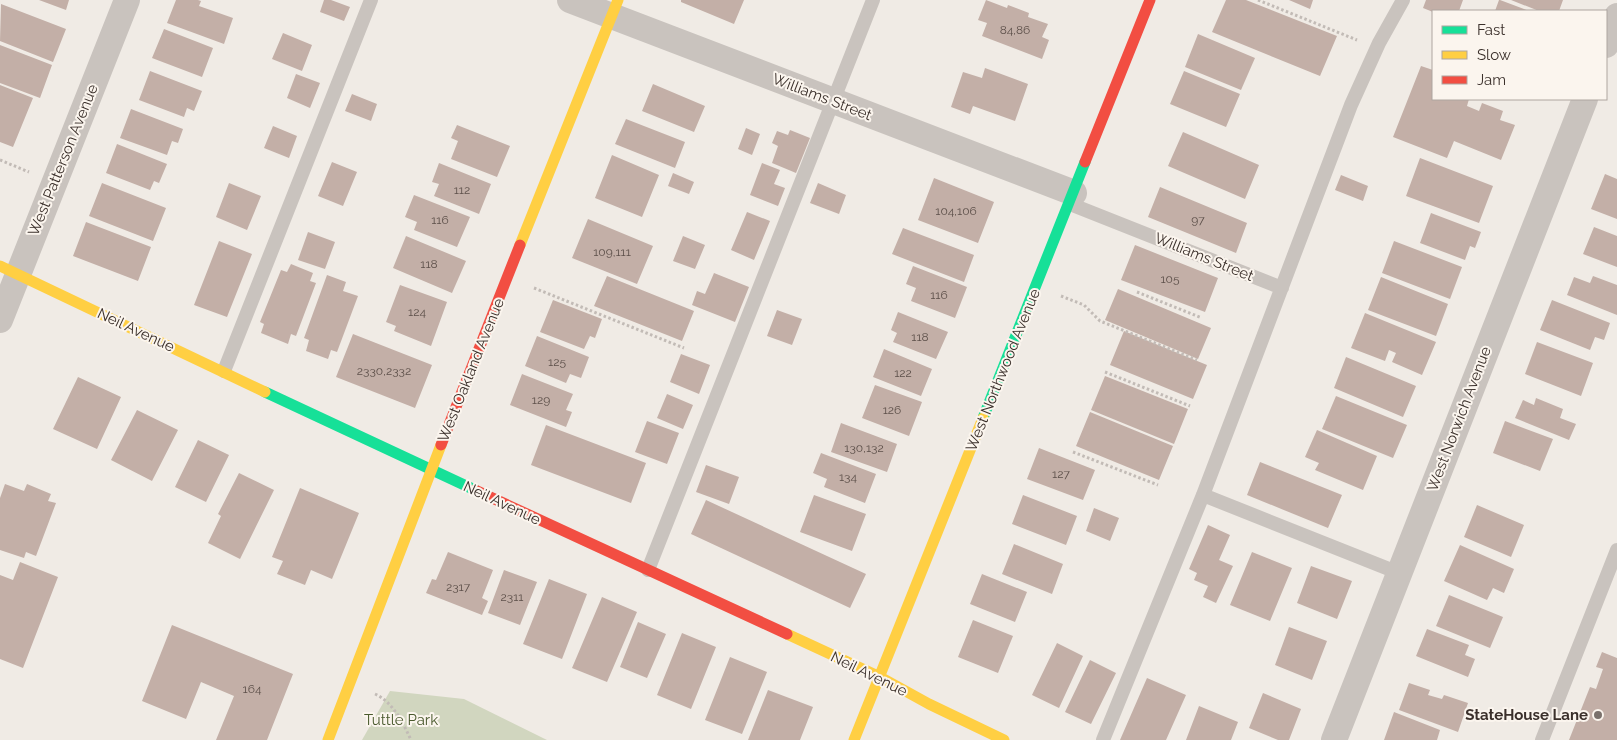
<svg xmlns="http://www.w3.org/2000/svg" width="1617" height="740" font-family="Raleway,sans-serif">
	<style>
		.green { fill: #d1d6bf }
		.building { fill: #c3afa7 }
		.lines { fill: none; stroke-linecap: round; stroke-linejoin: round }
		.path { stroke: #c2bbb6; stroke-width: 3; stroke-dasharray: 2.5 2.5; stroke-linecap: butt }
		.lane { stroke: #c9c3be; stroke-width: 14 }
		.street { stroke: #c9c3be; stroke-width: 26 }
		.fast { stroke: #16e098; stroke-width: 11 }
		.slow { stroke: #ffcf43; stroke-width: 11 }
		.jam { stroke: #f24e42; stroke-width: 11 }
		.poi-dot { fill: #7a716c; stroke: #fbf5ee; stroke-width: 2 }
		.labels { text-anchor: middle; stroke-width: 4; stroke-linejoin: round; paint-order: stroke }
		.number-label { font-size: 12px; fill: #5d504a }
		.street-label { font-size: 15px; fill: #3b302b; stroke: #fbf5ee }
		.poi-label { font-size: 15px; font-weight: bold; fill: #3b302b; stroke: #fbf5ee; text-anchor: end }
		.park-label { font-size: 15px; fill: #4a5a2e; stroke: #fbf5ee }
	</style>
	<rect width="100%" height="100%" fill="#f0ebe5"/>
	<path class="green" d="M 390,691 L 464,699 L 547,740 L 362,740 Z"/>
	<path class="building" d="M 39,0 L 69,0 L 66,10 Z
		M 176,0 L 198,0 L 201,1 L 199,6 L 233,18 L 224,44 L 167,23 Z
		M 324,0 L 331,0 L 350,7 L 344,21 L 320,12 Z
		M 681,0 L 744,0 L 734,24 L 681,2 Z
		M 986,0 L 1007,8 L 1008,5 L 1029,13 L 1028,17 L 1048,24 L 1042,37 L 1049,40 L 1042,59 L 982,36 L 987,23 L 978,20 Z
		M 1226,0 L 1246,0 L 1337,36 L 1320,76 L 1212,32 Z
		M 1289,0 L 1313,0 L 1310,9 Z
		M 1426,0 L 1463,0 L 1459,11 L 1433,12 L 1423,8 Z
		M 1499,0 L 1500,0 L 1529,11 L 1495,11 Z
		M 1511,0 L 1563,0 L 1559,11 L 1539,11 Z
		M 1,4 L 66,29 L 53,62 L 0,41 Z
		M 164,29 L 213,48 L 202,77 L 152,58 Z
		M 283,33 L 312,45 L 302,71 L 272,59 Z
		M 1198,34 L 1255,58 L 1241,90 L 1185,67 Z
		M 0,45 L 52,65 L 40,98 L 0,83 Z
		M 1421,66 L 1433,70 L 1433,99 L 1469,99 L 1467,106 L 1479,111 L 1482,103 L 1503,111 L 1500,120 L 1515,125 L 1501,160 L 1454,141 L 1447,158 L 1393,137 Z
		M 985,68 L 1028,84 L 1015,121 L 973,106 L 970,114 L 951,107 L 963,72 L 982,78 Z
		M 150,71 L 202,91 L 194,111 L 187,108 L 184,117 L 139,100 Z
		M 1184,71 L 1240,94 L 1226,127 L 1170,104 Z
		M 296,74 L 320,83 L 310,108 L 287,98 Z
		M 653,84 L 705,106 L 694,132 L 642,111 Z
		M 0,85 L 33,98 L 13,147 L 0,142 Z
		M 352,94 L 377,104 L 371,121 L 345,111 Z
		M 131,109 L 183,129 L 178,143 L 172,141 L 167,155 L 120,138 Z
		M 626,119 L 685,142 L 675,168 L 615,144 Z
		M 457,125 L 510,146 L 497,177 L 451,159 L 458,141 L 451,138 Z
		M 273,126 L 297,136 L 289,158 L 264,148 Z
		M 746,128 L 760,134 L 752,155 L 738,149 Z
		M 790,130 L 810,138 L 796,173 L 772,163 L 778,146 L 772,143 L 777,131 L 788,135 Z
		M 1183,132 L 1259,165 L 1245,199 L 1168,166 Z
		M 117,144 L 167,164 L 159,183 L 154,181 L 150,190 L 106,173 Z
		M 612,155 L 659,175 L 642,217 L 595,198 Z
		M 1420,158 L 1493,186 L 1479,223 L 1406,196 Z
		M 332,162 L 357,172 L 343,206 L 318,196 Z
		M 439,163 L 491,184 L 479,214 L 434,196 L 439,184 L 432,182 Z
		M 762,163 L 780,170 L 774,184 L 785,188 L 778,206 L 750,195 Z
		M 673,173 L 694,182 L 689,194 L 668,186 Z
		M 1605,174 L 1617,179 L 1617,219 L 1591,209 Z
		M 1341,175 L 1368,186 L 1363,201 L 1335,190 Z
		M 934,178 L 994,202 L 978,243 L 918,220 Z
		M 102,183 L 166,208 L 153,241 L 89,216 Z
		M 229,183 L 261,196 L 247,230 L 216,217 Z
		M 818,183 L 846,195 L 839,214 L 810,203 Z
		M 1160,187 L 1247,223 L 1236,253 L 1148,217 Z
		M 414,195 L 470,217 L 457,247 L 414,230 L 417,222 L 405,217 Z
		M 747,212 L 770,221 L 754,260 L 731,250 Z
		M 1431,213 L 1481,232 L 1475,248 L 1470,246 L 1465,260 L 1420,243 Z
		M 588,219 L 653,246 L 637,284 L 572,258 Z
		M 86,222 L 151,247 L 138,281 L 73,256 Z
		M 1594,227 L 1617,236 L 1617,267 L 1583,254 Z
		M 903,228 L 974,255 L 964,282 L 892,254 Z
		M 308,232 L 335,242 L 325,269 L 298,260 Z
		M 406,236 L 466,261 L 452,293 L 393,268 Z
		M 683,236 L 705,245 L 695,269 L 673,261 Z
		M 219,241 L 252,254 L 227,317 L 194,305 Z
		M 1394,241 L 1462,267 L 1450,299 L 1382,273 Z
		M 1135,245 L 1218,278 L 1205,312 L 1121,280 Z
		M 291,264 L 313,273 L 310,281 L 316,283 L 296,336 L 291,334 L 288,344 L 261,333 L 264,324 L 260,322 L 281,270 L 287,272 Z
		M 913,266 L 967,287 L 955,318 L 911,301 L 916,288 L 906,284 Z
		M 714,273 L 749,287 L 735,322 L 692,305 L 697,291 L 705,294 Z
		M 327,275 L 346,282 L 343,291 L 358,296 L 337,352 L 331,350 L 328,359 L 306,351 L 309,340 L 304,338 Z
		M 607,276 L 694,311 L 682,341 L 594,306 Z
		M 1593,276 L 1617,285 L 1617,315 L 1567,295 L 1574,277 L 1590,283 Z
		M 1381,277 L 1448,304 L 1436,336 L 1368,310 Z
		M 400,285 L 447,302 L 431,346 L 394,331 L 396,326 L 386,322 Z
		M 1118,289 L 1211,328 L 1198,359 L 1105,320 Z
		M 553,300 L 602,319 L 595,338 L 590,336 L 584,349 L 540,332 Z
		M 1552,300 L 1610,323 L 1604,340 L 1595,337 L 1590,350 L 1540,330 Z
		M 777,310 L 802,319 L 792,345 L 767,336 Z
		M 898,312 L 948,332 L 936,359 L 893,342 L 897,333 L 891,330 Z
		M 1365,313 L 1436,342 L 1422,375 L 1392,362 L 1396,353 L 1389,350 L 1385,361 L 1351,348 Z
		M 1124,331 L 1207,365 L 1193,399 L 1110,365 Z
		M 353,334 L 432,365 L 415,408 L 336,377 Z
		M 537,336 L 589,357 L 581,378 L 570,374 L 566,383 L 525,366 Z
		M 1537,342 L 1593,363 L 1581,396 L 1525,374 Z
		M 884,349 L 932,369 L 921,396 L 873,377 Z
		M 681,354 L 710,365 L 699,394 L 670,382 Z
		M 1346,357 L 1416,386 L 1403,417 L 1334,388 Z
		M 522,374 L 573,394 L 566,410 L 572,412 L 566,427 L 510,405 Z
		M 1105,376 L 1188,409 L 1174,444 L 1091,410 Z
		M 78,377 L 121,397 L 97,449 L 53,429 Z
		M 875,385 L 922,402 L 909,436 L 862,418 Z
		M 667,394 L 693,405 L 683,429 L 657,418 Z
		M 1336,396 L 1407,425 L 1393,458 L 1322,429 Z
		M 1536,398 L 1563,409 L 1560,418 L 1576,424 L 1569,440 L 1515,418 L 1523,400 L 1534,405 Z
		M 137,410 L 178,430 L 152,481 L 111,460 Z
		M 1090,412 L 1173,446 L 1159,480 L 1076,446 Z
		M 647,421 L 679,433 L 667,464 L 635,452 Z
		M 1505,421 L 1553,439 L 1540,471 L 1493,453 Z
		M 841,423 L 897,444 L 887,472 L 831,452 Z
		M 546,425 L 646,463 L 631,503 L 531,465 Z
		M 1317,430 L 1377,456 L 1363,490 L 1315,470 L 1319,463 L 1305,457 Z
		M 198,440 L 229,455 L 206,502 L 175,487 Z
		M 1039,448 L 1095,470 L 1083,500 L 1027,479 Z
		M 821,453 L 876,474 L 865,503 L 824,487 L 827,479 L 813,473 Z
		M 1260,462 L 1342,495 L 1328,528 L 1247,495 Z
		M 706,465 L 739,477 L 729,504 L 696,492 Z
		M 239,473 L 274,490 L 240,559 L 208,543 L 221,516 L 218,514 Z
		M 5,484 L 24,491 L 27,484 L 51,494 L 48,501 L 56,503 L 36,556 L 26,552 L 24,558 L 0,550 L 0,498 Z
		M 300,488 L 359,513 L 332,579 L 311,570 L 305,585 L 277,574 L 283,561 L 272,557 Z
		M 814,495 L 866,514 L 852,551 L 800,532 Z
		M 1023,495 L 1077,516 L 1066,545 L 1012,524 Z
		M 706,500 L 866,574 L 850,608 L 691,534 Z
		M 1477,505 L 1524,525 L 1511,557 L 1464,537 Z
		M 1094,508 L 1119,518 L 1110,541 L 1086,531 Z
		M 1208,525 L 1230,535 L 1219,560 L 1233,566 L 1216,603 L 1203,597 L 1208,586 L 1194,580 L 1197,573 L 1189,569 Z
		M 1014,544 L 1063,564 L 1052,594 L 1002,574 Z
		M 1460,545 L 1514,569 L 1504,593 L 1493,588 L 1487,600 L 1444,581 Z
		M 448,552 L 493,570 L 482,598 L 488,601 L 482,615 L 426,593 L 432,579 L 436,580 Z
		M 1252,552 L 1292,568 L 1270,621 L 1230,605 Z
		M 20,562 L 58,577 L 23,668 L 0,659 L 0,575 L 13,580 Z
		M 1311,566 L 1352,581 L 1337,619 L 1297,603 Z
		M 504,570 L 537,582 L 520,625 L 488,613 Z
		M 982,574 L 1027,592 L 1015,622 L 970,604 Z
		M 549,579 L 587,594 L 562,659 L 523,644 Z
		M 1449,595 L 1503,617 L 1490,648 L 1436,626 Z
		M 602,597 L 637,612 L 607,682 L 572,668 Z
		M 973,620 L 1013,636 L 998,673 L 958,657 Z
		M 638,622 L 666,634 L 647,678 L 620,667 Z
		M 172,625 L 293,674 L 267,740 L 216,740 L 234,696 L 201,682 L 186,719 L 142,701 Z
		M 1289,627 L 1327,641 L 1312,680 L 1275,665 Z
		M 1427,629 L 1469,645 L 1465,655 L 1475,659 L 1468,677 L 1416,656 Z
		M 682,633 L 716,647 L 691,709 L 657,695 Z
		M 1057,643 L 1083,656 L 1059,708 L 1032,695 Z
		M 1602,652 L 1617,658 L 1617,740 L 1569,740 L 1590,687 L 1596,689 L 1603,669 L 1596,667 Z
		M 730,657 L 767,672 L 742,734 L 705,720 Z
		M 1090,660 L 1116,673 L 1091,724 L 1065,712 Z
		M 1147,678 L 1186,695 L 1166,740 L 1120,740 Z
		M 1409,683 L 1430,690 L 1428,695 L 1442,699 L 1444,695 L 1468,703 L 1458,732 L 1399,710 Z
		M 768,690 L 813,707 L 800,740 L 748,740 Z
		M 1263,693 L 1301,709 L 1289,740 L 1278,740 L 1249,728 Z
		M 1199,706 L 1238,722 L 1231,740 L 1186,740 Z
		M 1394,712 L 1440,730 L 1437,740 L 1384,740 Z"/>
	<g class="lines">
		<path class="path" d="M 1258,0 L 1357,40
			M 0,160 L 29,172
			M 534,288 L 684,348
			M 1137,292 L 1202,318
			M 1061,296 L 1084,305 L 1100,321 L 1197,360
			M 1105,372 L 1190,406
			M 1073,452 L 1158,485
			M 375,694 C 393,702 403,723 411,740"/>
		<path class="lane" d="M 1070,204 L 1282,288
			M 224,371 L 371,0
			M 1203,495 L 1399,573
			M 648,570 L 873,0
			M 1103,740 L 1203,495 L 1351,105 L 1379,43 L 1403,0
			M 1542,740 L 1617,550"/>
		<path class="street" d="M 570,0 L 1074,193
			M 1606,45 L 1617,16
			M 0,320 L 127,0
			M 1334,740 L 1585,99"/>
		<path class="fast" d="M 265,392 L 475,490
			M 983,418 L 1085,162"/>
		<path class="slow" d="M 520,245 L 618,0
			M 0,266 L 265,392
			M 787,634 L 880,677 L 929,704 L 1004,740
			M 328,740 L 441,445
			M 854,740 L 983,418"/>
		<path class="jam" d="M 1085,162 L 1150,0
			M 441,445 L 520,245
			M 475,490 L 787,634"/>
	</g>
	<circle class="poi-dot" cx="1598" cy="715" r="5"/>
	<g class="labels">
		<g class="number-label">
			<text x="1015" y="34">84,86</text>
			<text x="462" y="194">112</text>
			<text x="956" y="215">104,106</text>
			<text x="440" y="224">116</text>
			<text x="1198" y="224">97</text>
			<text x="612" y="256">109,111</text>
			<text x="429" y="268">118</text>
			<text x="1170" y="283">105</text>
			<text x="939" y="299">116</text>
			<text x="417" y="316">124</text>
			<text x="920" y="341">118</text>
			<text x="557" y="366">125</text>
			<text x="384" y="375">2330,2332</text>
			<text x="903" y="377">122</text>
			<text x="541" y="404">129</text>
			<text x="892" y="414">126</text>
			<text x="864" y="452">130,132</text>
			<text x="1061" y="478">127</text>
			<text x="848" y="481">134</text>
			<text x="458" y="591">2317</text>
			<text x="512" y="601">2311</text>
			<text x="252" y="693">164</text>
		</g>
		<g class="street-label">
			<text transform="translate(822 97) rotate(21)" y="5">Williams Street</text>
			<text transform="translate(63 160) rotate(-68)" y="5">West Patterson Avenue</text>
			<text transform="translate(1204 257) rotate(22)" y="5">Williams Street</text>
			<text transform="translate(136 330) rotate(25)" y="5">Neil Avenue</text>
			<text transform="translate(471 370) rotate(-68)" y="5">West Oakland Avenue</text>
			<text transform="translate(1003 370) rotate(-68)" y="5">West Northwood Avenue</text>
			<text transform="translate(1459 419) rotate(-69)" y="5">West Norwich Avenue</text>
			<text transform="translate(502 503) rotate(25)" y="5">Neil Avenue</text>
			<text transform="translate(869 674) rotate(26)" y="5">Neil Avenue</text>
		</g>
		<g class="poi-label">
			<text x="1588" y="720">StateHouse Lane</text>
		</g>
		<g class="park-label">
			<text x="401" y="725">Tuttle Park</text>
		</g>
	</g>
	<rect x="1432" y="10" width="175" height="90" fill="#fbf5ee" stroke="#aea6a0"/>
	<rect x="1442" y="26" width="25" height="8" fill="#16e098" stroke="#aea6a0"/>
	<text x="1477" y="35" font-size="15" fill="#3b302b">Fast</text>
	<rect x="1442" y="51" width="25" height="8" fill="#ffcf43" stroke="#aea6a0"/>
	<text x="1477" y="60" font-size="15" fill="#3b302b">Slow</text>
	<rect x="1442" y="76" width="25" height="8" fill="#f24e42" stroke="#aea6a0"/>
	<text x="1477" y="85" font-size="15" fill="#3b302b">Jam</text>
</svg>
